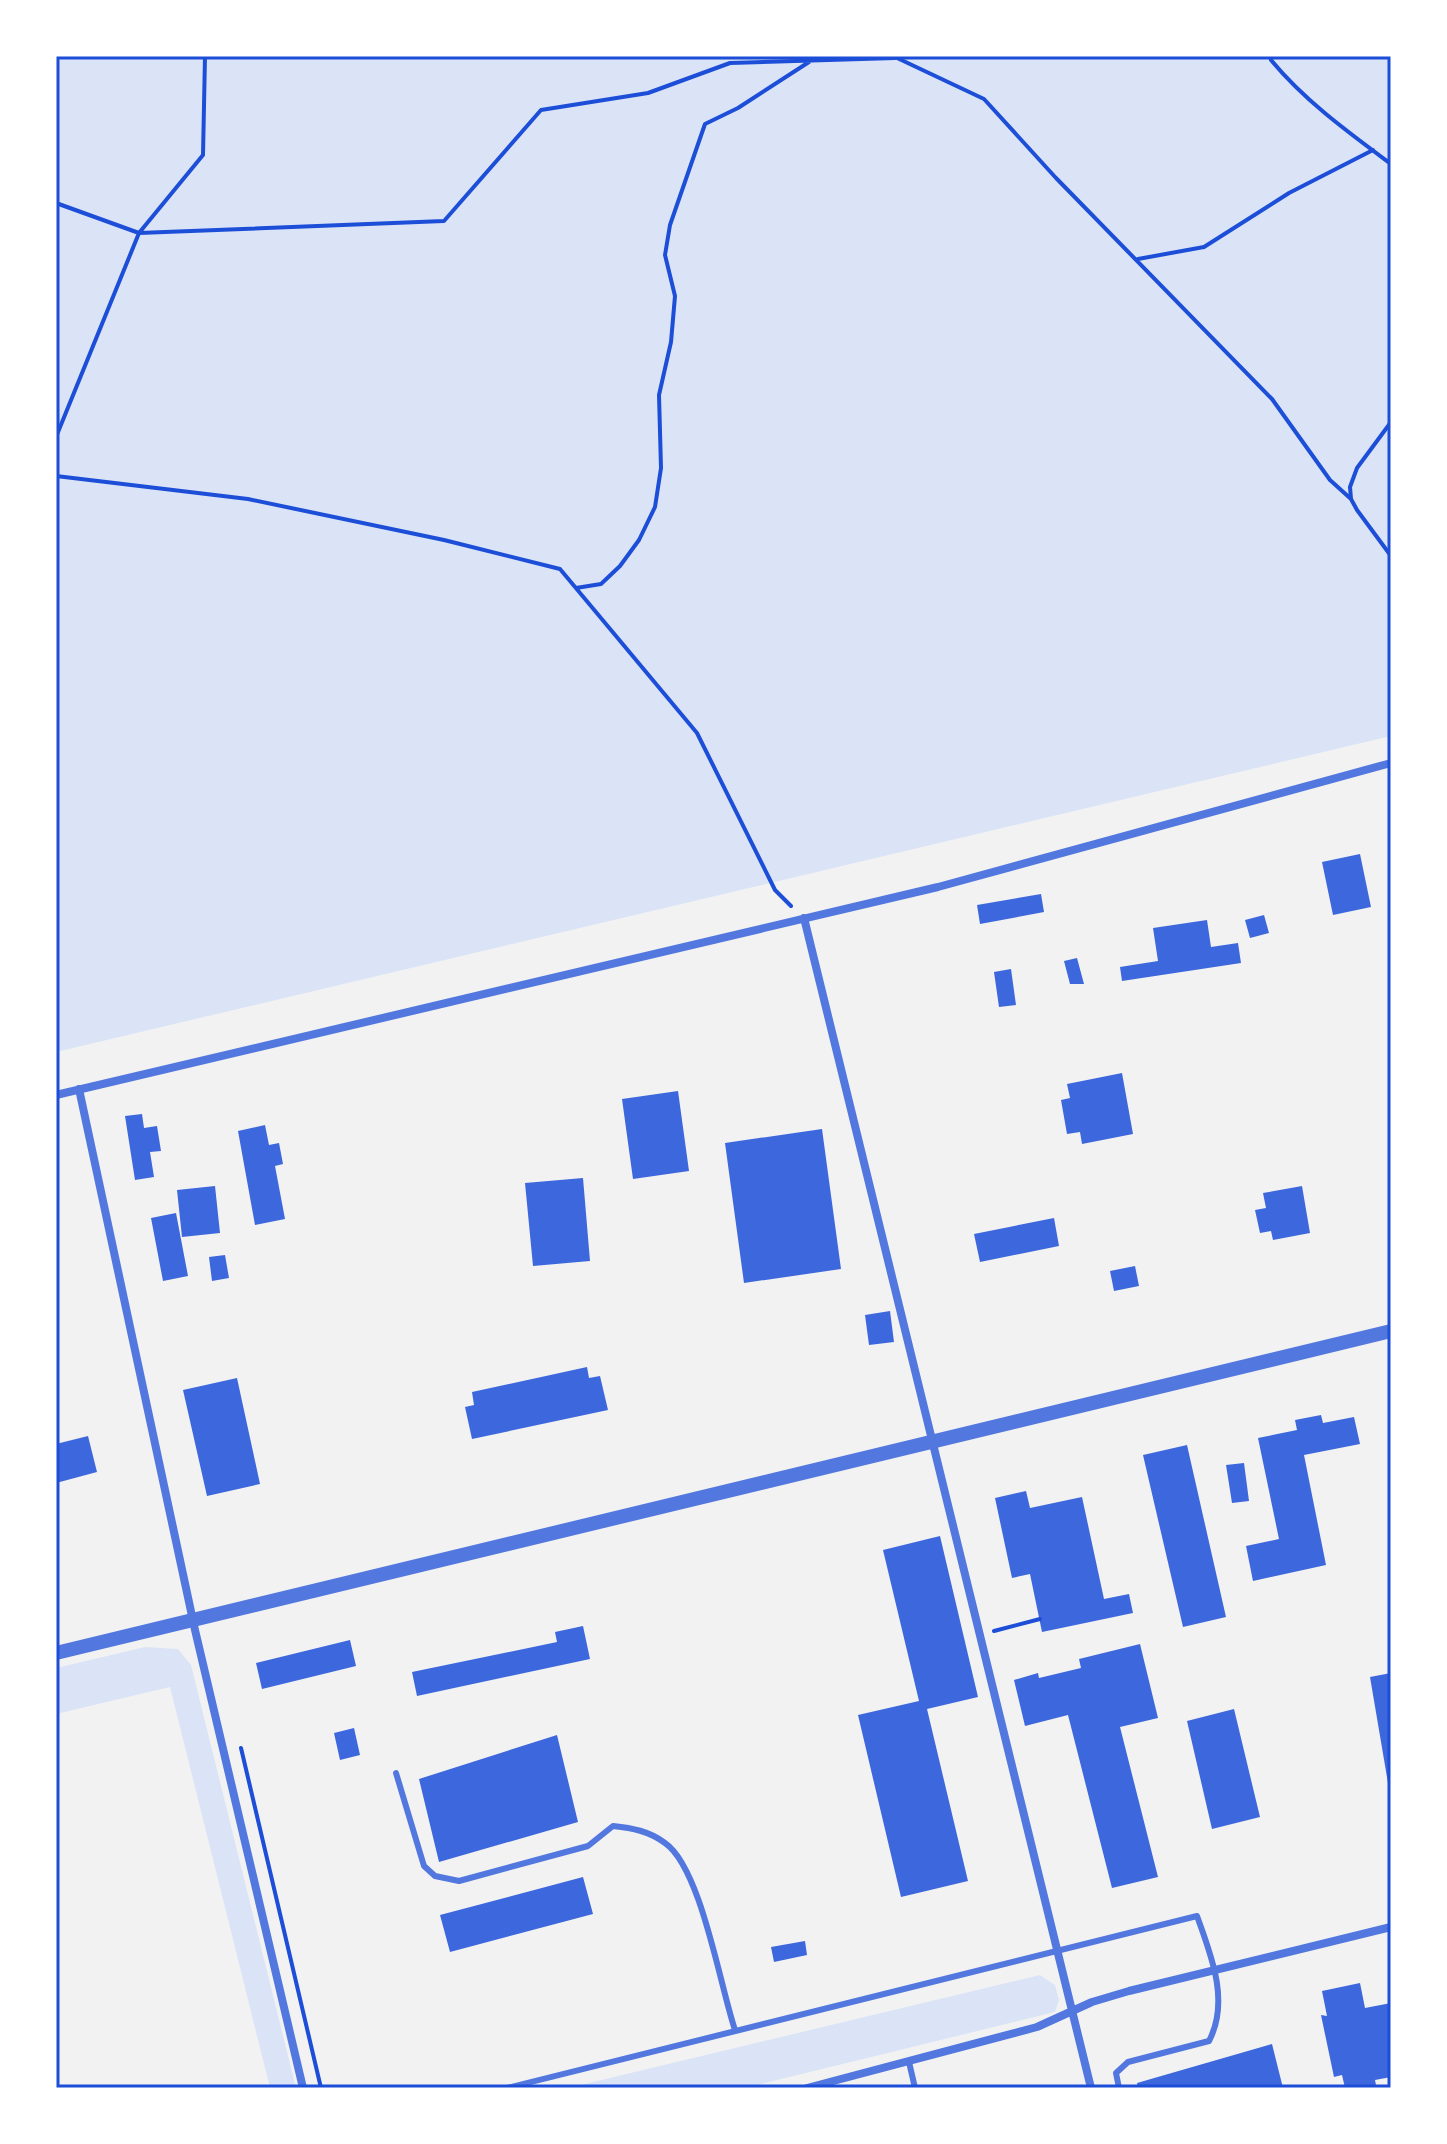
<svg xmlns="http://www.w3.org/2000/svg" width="1447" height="2144" font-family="Merriweather,serif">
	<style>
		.green { fill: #dbe4f7 }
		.building { fill: #3d67dc }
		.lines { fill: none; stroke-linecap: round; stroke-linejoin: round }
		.path { stroke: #1d4ed8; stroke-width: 4 }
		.service { stroke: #5277de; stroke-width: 6 }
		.minor { stroke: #5277de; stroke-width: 8 }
		.tertiary { stroke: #5277de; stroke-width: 14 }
		.neatline { fill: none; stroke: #1d4ed8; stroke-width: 3 }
	</style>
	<rect width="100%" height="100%" fill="#f2f2f2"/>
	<path class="green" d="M 56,56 L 1391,56 L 1391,736 L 56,1052 Z
		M 145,1647 L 178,1649 L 191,1665 L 296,2088 L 270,2088 L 170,1687 L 56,1714 L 56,1668 Z
		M 1040,1975 L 1055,1985 L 1059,2000 L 1055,2012 L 745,2088 L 568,2088 Z"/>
	<path class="building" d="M 1360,854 L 1371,907 L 1333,915 L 1322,862 Z
		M 1041,894 L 1044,912 L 980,924 L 977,905 Z
		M 1264,915 L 1269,933 L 1250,938 L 1245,920 Z
		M 1207,920 L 1211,947 L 1238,943 L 1241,963 L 1122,981 L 1120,967 L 1158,961 L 1153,928 Z
		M 1077,958 L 1084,984 L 1070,984 L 1064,961 Z
		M 1011,969 L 1016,1005 L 999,1007 L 994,972 Z
		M 1122,1073 L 1133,1134 L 1082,1144 L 1080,1132 L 1067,1134 L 1061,1100 L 1070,1098 L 1067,1084 Z
		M 678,1091 L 689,1171 L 633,1179 L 622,1099 Z
		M 142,1114 L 144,1128 L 157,1126 L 161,1151 L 150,1152 L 154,1177 L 135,1180 L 125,1116 Z
		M 265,1125 L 269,1145 L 279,1143 L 283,1164 L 275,1166 L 285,1219 L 255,1225 L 238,1131 Z
		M 822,1129 L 841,1269 L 744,1283 L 725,1143 Z
		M 583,1178 L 590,1261 L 533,1266 L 525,1183 Z
		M 215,1186 L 220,1233 L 182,1237 L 177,1190 Z
		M 1302,1186 L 1310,1233 L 1273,1240 L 1271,1231 L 1260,1233 L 1255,1210 L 1266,1208 L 1263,1193 Z
		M 176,1213 L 188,1276 L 163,1281 L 151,1218 Z
		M 1054,1218 L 1059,1246 L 980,1262 L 974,1234 Z
		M 225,1255 L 229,1278 L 212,1281 L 209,1257 Z
		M 1135,1266 L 1139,1286 L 1114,1291 L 1110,1271 Z
		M 890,1311 L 894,1342 L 869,1345 L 865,1315 Z
		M 587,1367 L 589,1378 L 600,1376 L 608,1410 L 472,1439 L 465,1407 L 474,1405 L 472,1392 Z
		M 237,1378 L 260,1484 L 207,1496 L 183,1390 Z
		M 1321,1415 L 1323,1423 L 1354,1417 L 1360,1444 L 1304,1455 L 1326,1565 L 1253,1581 L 1246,1546 L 1279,1539 L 1258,1438 L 1297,1430 L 1295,1420 Z
		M 88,1436 L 97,1472 L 56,1483 L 56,1444 Z
		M 1187,1445 L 1226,1617 L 1183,1627 L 1143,1455 Z
		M 1244,1463 L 1249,1501 L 1232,1503 L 1226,1465 Z
		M 1026,1491 L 1030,1508 L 1082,1497 L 1104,1599 L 1129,1594 L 1133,1613 L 1042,1632 L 1030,1574 L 1012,1578 L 995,1498 Z
		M 940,1536 L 978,1697 L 927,1709 L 968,1881 L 901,1897 L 858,1715 L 919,1701 L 883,1550 Z
		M 583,1626 L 590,1659 L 417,1696 L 412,1672 L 557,1642 L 555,1632 Z
		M 350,1640 L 356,1666 L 262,1689 L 256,1663 Z
		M 1140,1644 L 1158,1718 L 1120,1727 L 1158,1877 L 1112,1888 L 1068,1715 L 1025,1726 L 1014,1680 L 1038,1673 L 1039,1678 L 1081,1668 L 1079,1659 Z
		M 1391,1673 L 1391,1789 L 1389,1789 L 1370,1677 Z
		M 1234,1709 L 1260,1817 L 1212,1829 L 1187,1721 Z
		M 354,1728 L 360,1755 L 340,1760 L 334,1733 Z
		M 557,1735 L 578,1822 L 439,1862 L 419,1779 Z
		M 583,1877 L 593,1914 L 450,1952 L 440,1915 Z
		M 805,1941 L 807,1955 L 774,1962 L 771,1947 Z
		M 1360,1983 L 1365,2008 L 1391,2003 L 1391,2077 L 1375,2080 L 1376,2085 L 1345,2088 L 1342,2075 L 1334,2077 L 1321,2015 L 1327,2016 L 1322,1991 Z
		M 1272,2044 L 1283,2088 L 1138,2088 L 1137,2083 Z"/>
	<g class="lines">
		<path class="path" d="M 895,57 L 984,99 L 1056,178 L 1272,399 L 1330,480 L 1351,499
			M 1271,60 C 1305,101 1348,132 1391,164
			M 56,203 L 139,233 L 444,221 L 541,110 L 648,93 L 730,63 L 895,58
			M 1138,259 L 1204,247 L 1289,193 L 1373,150
			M 1391,422 L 1357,468 L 1350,487 L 1351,499 L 1357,510 L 1391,556
			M 56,437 L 139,233 L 203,155 L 205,56
			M 56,476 L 248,499 L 444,540 L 560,569 L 697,733 L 775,890 L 791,906
			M 576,588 L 601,584 L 620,566 L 639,540 L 655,507 L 661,468 L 659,395 L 671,342 L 675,296 L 665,255 L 670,225 L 705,124 L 738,108 L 809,62
			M 994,1631 L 1040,1619
			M 241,1748 L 321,2088"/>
		<path class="service" d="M 396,1773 L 424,1866 L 435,1876 L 459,1881 L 588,1846 L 613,1826 C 632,1828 649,1831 665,1843 C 701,1868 720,1986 735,2030
			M 909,2062 L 915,2088
			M 507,2088 L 1197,1916 C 1211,1955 1230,2001 1209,2041 L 1128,2062 L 1116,2073 L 1119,2088"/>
		<path class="minor" d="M 804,918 L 1091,2088
			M 79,1089 L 195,1630 L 303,2088
			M 56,1095 L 938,887 L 1391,763
			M 807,2088 L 1037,2027 L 1092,2002 L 1129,1991 L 1391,1927"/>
		<path class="tertiary" d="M 56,1653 L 1391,1331"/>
	</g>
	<rect width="1447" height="2144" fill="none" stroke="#ffffff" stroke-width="116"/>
	<rect x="58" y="58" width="1331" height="2028" class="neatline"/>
</svg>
